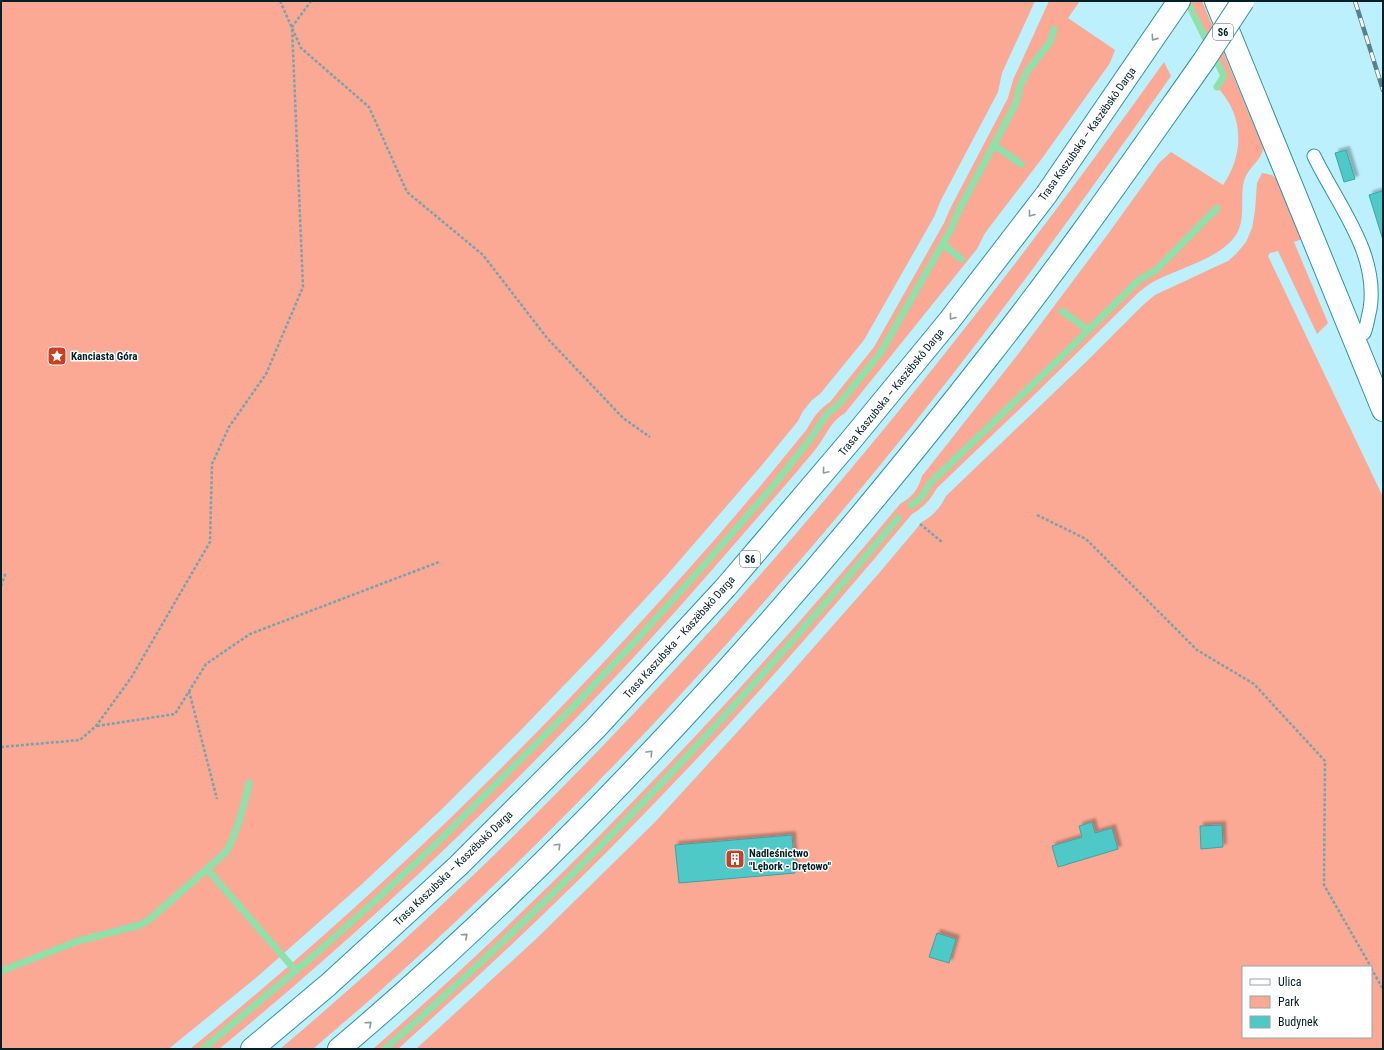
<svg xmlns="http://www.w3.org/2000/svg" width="1384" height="1050" font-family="'Roboto Condensed',sans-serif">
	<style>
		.green { fill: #fba894; fill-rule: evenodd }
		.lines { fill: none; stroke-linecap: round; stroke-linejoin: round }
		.stream { stroke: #91e0aa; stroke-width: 7 }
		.building { fill: #4fc9c8; stroke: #3da3a1; filter: url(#shadow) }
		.lane-casing { stroke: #3192a6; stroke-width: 15 }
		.secondary-casing { stroke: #3192a6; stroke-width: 24 }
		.highway-casing { stroke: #3192a6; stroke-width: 24 }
		.path { stroke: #77a3ac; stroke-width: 2.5; stroke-dasharray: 3 2; stroke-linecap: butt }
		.lane { stroke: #fff; stroke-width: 13 }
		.secondary { stroke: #fff; stroke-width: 22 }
		.highway { stroke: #fff; stroke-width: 22 }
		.rail-casing { stroke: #59818a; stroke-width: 4.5 }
		.rail { stroke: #fff; stroke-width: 3; stroke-dasharray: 9; stroke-linecap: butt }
		.highway-bridge-casing { stroke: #3192a6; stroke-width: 24; stroke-linecap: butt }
		.highway-bridge { stroke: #fff; stroke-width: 22 }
		.oneway { stroke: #8d9b9d }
		.labels { text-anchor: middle; stroke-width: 3; stroke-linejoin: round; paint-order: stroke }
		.shield { fill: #fff; stroke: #4e6367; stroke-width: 1 }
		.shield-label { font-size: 10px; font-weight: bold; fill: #022026 }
		.street-label { font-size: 11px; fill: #022026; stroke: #fff }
		.poi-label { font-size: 11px; font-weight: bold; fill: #022026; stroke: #fff; text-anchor: start }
	</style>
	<defs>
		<filter id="shadow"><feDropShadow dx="3.5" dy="-3.5" stdDeviation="1" flood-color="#0004"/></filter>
	</defs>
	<rect width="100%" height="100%" fill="#bcf0fc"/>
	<path class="green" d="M 1,1 L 1035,1 L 1002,73 L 998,92 L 941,200 L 934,217 L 864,340 L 820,394 L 812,400 L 803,411 L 798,421 L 762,465 L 667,575 L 598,650 L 520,731 L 442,809 L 362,884 L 257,977 L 171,1047 L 169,1049 L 1,1049 Z
		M 1049,1 L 1080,1 L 1068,18 L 1115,50 L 1110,63 L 1043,157 L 985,233 L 977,249 L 845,413 C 833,420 829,429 822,440 C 816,450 807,459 800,468 C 752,524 704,580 655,634 C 520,782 374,922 219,1049 L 190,1049 C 346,922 492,784 628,636 C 670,590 712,544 751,497 C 770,475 788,452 807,429 C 813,418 819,409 830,402 L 874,347 L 944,223 L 951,207 L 1008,98 L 1013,80 Z
		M 1187,1 L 1202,1 L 1263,147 C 1263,160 1248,167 1244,181 C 1240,196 1245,213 1239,229 C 1228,257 1178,268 1153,282 C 1147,285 1143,289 1138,293 L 1028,401 L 937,488 C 931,499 923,508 912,514 C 825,618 736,720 641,817 C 563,898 481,974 398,1049 L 373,1049 C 563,882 738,699 900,504 C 912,497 918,490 922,476 L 1019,353 L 1108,234 L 1159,163 L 1171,152 L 1223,185 C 1245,153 1244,114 1216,86 L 1223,76 Z
		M 1164,62 L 1171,76 C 1077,210 981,343 877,469 C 728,650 567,823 392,980 C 366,1004 339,1026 313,1049 L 280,1049 C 619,763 907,422 1164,62 Z
		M 1262,173 L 1272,175 L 1278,180 L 1302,239 L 1294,242 L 1328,323 L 1317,334 L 1278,251 L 1270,253 L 1268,256 L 1383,497 L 1383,1049 L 416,1049 L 536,939 L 655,822 L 784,681 L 880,572 L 922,522 C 933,516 940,508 946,496 L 1086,362 L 1143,305 L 1155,295 L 1217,266 L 1228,261 L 1236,254 L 1246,242 L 1252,228 L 1255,211 L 1257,183 ZM 1243,967 L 1371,967 L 1371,1037 L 1243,1037 Z"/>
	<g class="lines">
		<path class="stream" d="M 1187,1 L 1224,76 L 1217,87
			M 994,145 L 1021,164
			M 943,244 L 961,259
			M 1062,311 L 1088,330
			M 911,505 C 920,501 926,491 930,483 L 1054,364 L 1139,280 L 1156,270 L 1217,208
			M 207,869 L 296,971
			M 1,971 L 78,941 L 140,925 L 150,919 L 225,853 C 236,837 245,802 249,783
			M 203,1049 L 312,957 L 376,900 L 437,843 L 575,705 L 641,635 L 705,564 L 774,485 L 814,434 L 820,424 L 828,413 L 839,404 L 881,352 L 951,229 L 958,212 L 1016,103 L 1020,86 L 1028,70 L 1050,42 L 1054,29
			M 385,1049 C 570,887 740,707 898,518"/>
	</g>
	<path class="building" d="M 1346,150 L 1355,179 L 1344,182 L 1335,153 Z
		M 1382,191 L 1383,196 L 1383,240 L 1369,195 Z
		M 1092,822 L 1095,833 L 1112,828 L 1118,849 L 1058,867 L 1052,846 L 1082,837 L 1079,826 Z
		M 1222,825 L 1223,847 L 1201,849 L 1200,826 Z
		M 792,835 L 795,873 L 679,883 L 675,845 Z
		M 937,933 L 956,939 L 949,963 L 929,957 Z"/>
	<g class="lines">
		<defs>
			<path id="lane" d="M 1314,156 C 1337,204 1379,253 1370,309 C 1368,317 1367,326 1364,333 L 1353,338"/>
			<path id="secondary" d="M 1216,1 L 1383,410"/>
			<path id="highway" d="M 252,1049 L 328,985 L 458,866 L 595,729 L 726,587 L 852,439 L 949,321 L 1046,195 L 1179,1
				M 339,1049 C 581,844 794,606 989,356 C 1064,261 1133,161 1203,62"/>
		</defs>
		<use href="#lane" class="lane-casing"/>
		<use href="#secondary" class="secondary-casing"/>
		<use href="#highway" class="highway-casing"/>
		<path class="path" d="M 280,1 L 301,48 L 369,107 L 407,192 L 483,255 L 547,338 L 623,418 L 650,437
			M 1037,515 L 1086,539 L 1197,650 L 1254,684 L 1325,761 L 1324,885 L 1371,967
			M 920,524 L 942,542
			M 1,586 L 6,572
			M 189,691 L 217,799
			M 97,726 L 175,714 L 206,664 L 250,634 L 439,562
			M 1,747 L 80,740 L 96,726 L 131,678 L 210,542 L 212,464 L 229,427 L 266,374 L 303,287 L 292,27 L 311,1
			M 1371,968 L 1383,989"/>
		<use href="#lane" class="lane"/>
		<use href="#secondary" class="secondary"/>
		<use href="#highway" class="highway"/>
		<defs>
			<path id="rail" d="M 1355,1 L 1383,90"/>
		</defs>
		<use href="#rail" class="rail-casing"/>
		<use href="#rail" class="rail"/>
		<defs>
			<path id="highway-bridge" d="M 1203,62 L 1243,1"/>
		</defs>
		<use href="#highway-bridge" class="highway-bridge-casing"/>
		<use href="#highway-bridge" class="highway-bridge"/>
	</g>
	<defs><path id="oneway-chevron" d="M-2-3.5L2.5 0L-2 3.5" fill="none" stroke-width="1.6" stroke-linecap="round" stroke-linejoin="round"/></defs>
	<g class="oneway">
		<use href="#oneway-chevron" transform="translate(1154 38) rotate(125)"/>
		<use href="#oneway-chevron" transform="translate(1031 214) rotate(128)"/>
		<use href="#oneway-chevron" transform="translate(952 317) rotate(128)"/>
		<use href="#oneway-chevron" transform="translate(825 471) rotate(130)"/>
		<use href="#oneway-chevron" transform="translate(650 753) rotate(-47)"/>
		<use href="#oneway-chevron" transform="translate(558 846) rotate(-45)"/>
		<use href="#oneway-chevron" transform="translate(465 936) rotate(-42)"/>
		<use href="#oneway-chevron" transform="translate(369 1024) rotate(-42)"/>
	</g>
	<defs>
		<symbol id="sight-square" viewBox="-11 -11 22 22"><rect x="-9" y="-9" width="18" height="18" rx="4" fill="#ca3f21" stroke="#fff"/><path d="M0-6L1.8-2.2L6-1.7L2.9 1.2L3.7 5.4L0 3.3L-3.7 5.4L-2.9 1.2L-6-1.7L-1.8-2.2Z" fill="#fff"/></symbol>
		<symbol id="building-square" viewBox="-11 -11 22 22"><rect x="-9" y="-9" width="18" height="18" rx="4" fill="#ca3f21" stroke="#fff"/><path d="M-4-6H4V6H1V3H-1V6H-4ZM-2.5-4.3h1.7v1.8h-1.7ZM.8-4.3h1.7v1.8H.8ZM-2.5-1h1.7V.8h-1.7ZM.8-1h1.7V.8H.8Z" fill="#fff"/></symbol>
	</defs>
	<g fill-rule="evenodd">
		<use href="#sight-square" x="46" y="345" width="22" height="22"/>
		<use href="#building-square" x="724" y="848" width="22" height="22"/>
	</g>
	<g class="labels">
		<g class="shield">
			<rect x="1213" y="24" width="20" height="16" rx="3"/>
			<rect x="740" y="551" width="20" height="16" rx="3"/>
		</g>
		<g class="shield-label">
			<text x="1223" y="36">S6</text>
			<text x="750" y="563">S6</text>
		</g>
		<g class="street-label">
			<text transform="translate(1087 134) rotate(-55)" y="4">Trasa Kaszubska – Kaszëbskô Darga</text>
			<text transform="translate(891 392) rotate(-51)" y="4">Trasa Kaszubska – Kaszëbskô Darga</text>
			<text transform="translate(679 637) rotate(-48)" y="4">Trasa Kaszubska – Kaszëbskô Darga</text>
			<text transform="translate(453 868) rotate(-44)" y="4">Trasa Kaszubska – Kaszëbskô Darga</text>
		</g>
		<g class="poi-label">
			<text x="71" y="360">Kanciasta Góra</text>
			<text x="749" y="857">Nadleśnictwo<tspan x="749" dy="13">"Lębork - Drętowo"</tspan></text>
		</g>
	</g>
	<rect width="1384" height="1050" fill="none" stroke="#022026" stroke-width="4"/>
	<rect x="1242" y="966" width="130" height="72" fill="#ffffff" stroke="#9aa6a8"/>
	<rect x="1250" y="979" width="20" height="6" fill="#ffffff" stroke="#9aa6a8"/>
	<text x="1278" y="986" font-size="12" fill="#022026">Ulica</text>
	<rect x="1250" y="996" width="20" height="12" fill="#fba894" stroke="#9aa6a8"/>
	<text x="1278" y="1006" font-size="12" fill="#022026">Park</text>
	<rect x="1250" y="1016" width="20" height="12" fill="#4fc9c8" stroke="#9aa6a8"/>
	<text x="1278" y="1026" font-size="12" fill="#022026">Budynek</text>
</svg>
